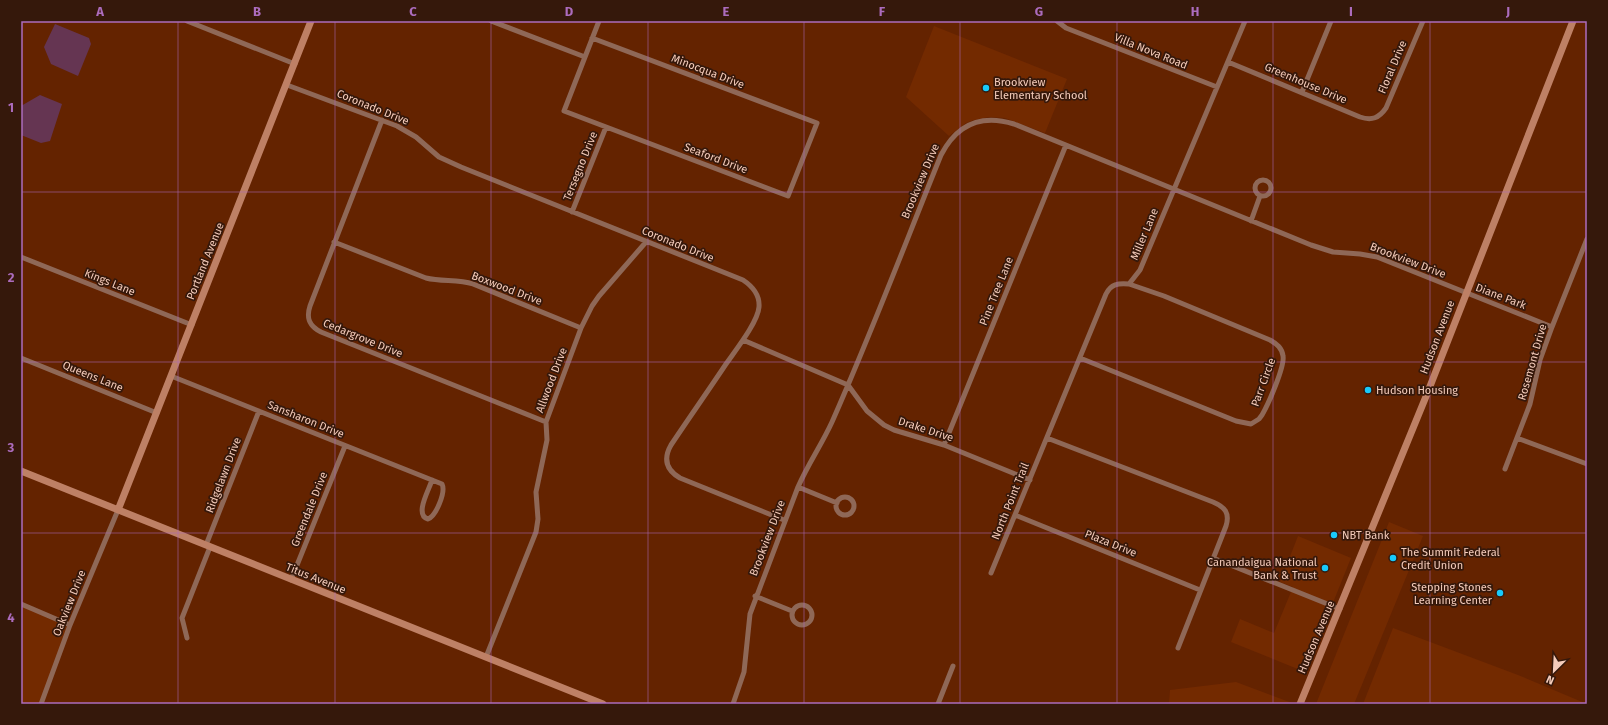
<svg xmlns="http://www.w3.org/2000/svg" width="1608" height="725" font-family="'Fira Sans',sans-serif">
	<style>
		.built { fill: #732a00 }
		.green { fill: #653552 }
		.lines { fill: none; stroke-linecap: round; stroke-linejoin: round }
		.minor { stroke: #8f6857; stroke-width: 5 }
		.secondary { stroke: #be8065; stroke-width: 7 }
		.grid { fill: none; stroke: #ac6cbd; stroke-width: 1; stroke-opacity: 0.55 }
		.poi-dot { fill: #18cafb; stroke: #35180b; stroke-width: 1.5 }
		.labels { text-anchor: middle; stroke-width: 3.5; stroke-linejoin: round; paint-order: stroke }
		.street-label { font-size: 11px; fill: #f5ccbb; stroke: #35180b }
		.poi-label { font-size: 11px; fill: #f5ccbb; stroke: #35180b; text-anchor: start }
		.neatline { fill: none; stroke: #ac6cbd; stroke-width: 1.5 }
		.grid-label { font-size: 13px; text-anchor: middle; font-weight: bold; fill: #ac6cbd }
	</style>
	<rect width="100%" height="100%" fill="#642300"/>
	<path class="built" d="M 934,26 L 1067,79 L 1045,133 L 1005,118 L 989,117 L 974,120 L 966,123 L 949,136 L 906,97 Z
		M 1389,522 L 1423,536 L 1354,704 L 1316,704 Z
		M 1298,536 L 1351,558 L 1305,672 L 1231,642 L 1240,619 L 1274,633 L 1293,587 L 1280,582 Z
		M 21,604 L 70,625 L 41,704 L 21,704 Z
		M 1393,628 L 1518,675 L 1587,704 L 1363,704 Z
		M 1236,682 L 1292,703 L 1169,704 L 1170,690 Z"/>
	<path class="green" d="M 55,24 L 89,38 L 91,44 L 78,76 L 51,64 L 44,47 Z
		M 40,95 L 62,104 L 50,141 L 41,143 L 21,135 L 21,106 Z"/>
	<g class="lines">
		<path class="minor" d="M 187,21 L 295,64
			M 491,21 L 585,57
			M 1057,21 L 1066,28 L 1217,87
			M 592,38 L 817,123 L 788,196 L 564,111 L 599,21
			M 1228,62 L 1360,117 C 1372,121 1379,118 1386,108 L 1423,21
			M 287,85 L 397,126 L 416,137 L 439,157 L 461,167 L 743,280 C 752,286 760,294 759,307 C 758,322 735,351 726,364 C 708,391 689,418 671,445 C 663,459 666,470 680,478 L 784,520
			M 1302,92 L 1331,21
			M 382,120 L 310,306 C 306,318 309,326 321,332 L 546,422
			M1255 188a8 8 0 1 1 16 0a8 8 0 1 1-16 0Z
			M 572,212 L 606,127
			M 1251,221 L 1260,196
			M 334,242 L 426,278 C 442,282 458,279 473,284 L 581,328
			M 21,257 L 192,325
			M 743,340 L 848,385 L 867,411 L 884,425 L 894,430 L 944,445 L 1030,480
			M 21,358 L 157,413
			M 1080,358 L 1236,421 L 1251,424 L 1259,419 L 1262,415 C 1268,405 1285,366 1283,356 C 1282,348 1277,344 1270,340 L 1164,296 L 1129,284
			M 171,376 L 442,484 C 446,492 436,516 428,519 C 414,515 429,490 432,480
			M 1047,438 L 1213,502 C 1225,507 1230,513 1226,526 L 1178,648
			M 1517,438 L 1587,464
			M 944,445 L 1066,145
			M 1505,469 L 1530,404 L 1540,360 L 1552,327 L 1587,239
			M 798,487 L 837,503
			M836 506a9 9 0 1 1 18 0a9 9 0 1 1-18 0Z
			M 1015,515 L 1200,590
			M 206,545 L 259,411
			M 1213,558 L 1340,609
			M 991,573 L 1106,294 C 1111,284 1118,283 1129,284 L 1140,270 L 1245,21
			M 291,580 L 345,446
			M 755,596 L 792,611
			M 21,604 L 70,625
			M792 615a10 10 0 1 1 20 0a10 10 0 1 1-20 0Z
			M 187,638 L 182,618 L 210,547
			M 486,657 L 536,532 L 538,519 L 536,492 L 547,440 L 546,422 L 581,328 L 592,306 L 599,296 L 646,242
			M 41,704 L 70,625 L 118,510
			M 733,704 L 744,672 L 750,614 L 798,487 C 808,464 822,444 832,422 C 871,334 905,244 941,155 C 957,124 982,114 1014,124 L 1311,245 L 1333,252 L 1360,254 L 1377,257 L 1552,327
			M 938,704 L 953,666"/>
		<path class="secondary" d="M 21,471 L 603,704
			M 118,510 L 311,21
			M 1300,704 L 1427,394 L 1573,21"/>
	</g>
	<path class="grid" d="M 178,21 L 178,704M 335,21 L 335,704M 491,21 L 491,704M 648,21 L 648,704M 804,21 L 804,704M 960,21 L 960,704M 1117,21 L 1117,704M 1273,21 L 1273,704M 1430,21 L 1430,704M 21,192 L 1587,192M 21,362 L 1587,362M 21,533 L 1587,533"/>
	<g class="poi-dot">
		<circle cx="986" cy="88" r="4"/>
		<circle cx="1368" cy="390" r="4"/>
		<circle cx="1334" cy="535" r="4"/>
		<circle cx="1393" cy="558" r="4"/>
		<circle cx="1325" cy="568" r="4"/>
		<circle cx="1500" cy="593" r="4"/>
	</g>
	<g class="labels">
		<g class="street-label">
			<text transform="translate(1151 51) rotate(22)" y="4">Villa Nova Road</text>
			<text transform="translate(1392 67) rotate(-67)" y="4">Floral Drive</text>
			<text transform="translate(708 71) rotate(21)" y="4">Minocqua Drive</text>
			<text transform="translate(1306 83) rotate(23)" y="4">Greenhouse Drive</text>
			<text transform="translate(373 107) rotate(22)" y="4">Coronado Drive</text>
			<text transform="translate(716 158) rotate(21)" y="4">Seaford Drive</text>
			<text transform="translate(580 166) rotate(-68)" y="4">Tersegno Drive</text>
			<text transform="translate(920 181) rotate(-67)" y="4">Brookview Drive</text>
			<text transform="translate(1144 234) rotate(-67)" y="4">Miller Lane</text>
			<text transform="translate(678 244) rotate(22)" y="4">Coronado Drive</text>
			<text transform="translate(1408 260) rotate(21)" y="4">Brookview Drive</text>
			<text transform="translate(205 261) rotate(-68)" y="4">Portland Avenue</text>
			<text transform="translate(110 282) rotate(22)" y="4">Kings Lane</text>
			<text transform="translate(507 288) rotate(21)" y="4">Boxwood Drive</text>
			<text transform="translate(996 291) rotate(-68)" y="4">Pine Tree Lane</text>
			<text transform="translate(1501 296) rotate(21)" y="4">Diane Park</text>
			<text transform="translate(1437 337) rotate(-69)" y="4">Hudson Avenue</text>
			<text transform="translate(363 338) rotate(22)" y="4">Cedargrove Drive</text>
			<text transform="translate(1532 362) rotate(-74)" y="4">Rosemont Drive</text>
			<text transform="translate(93 376) rotate(22)" y="4">Queens Lane</text>
			<text transform="translate(551 380) rotate(-69)" y="4">Allwood Drive</text>
			<text transform="translate(1263 382) rotate(-70)" y="4">Parr Circle</text>
			<text transform="translate(306 419) rotate(22)" y="4">Sansharon Drive</text>
			<text transform="translate(926 429) rotate(18)" y="4">Drake Drive</text>
			<text transform="translate(223 475) rotate(-69)" y="4">Ridgelawn Drive</text>
			<text transform="translate(1010 501) rotate(-68)" y="4">North Point Trail</text>
			<text transform="translate(309 509) rotate(-68)" y="4">Greendale Drive</text>
			<text transform="translate(767 538) rotate(-69)" y="4">Brookview Drive</text>
			<text transform="translate(1111 543) rotate(22)" y="4">Plaza Drive</text>
			<text transform="translate(316 578) rotate(22)" y="4">Titus Avenue</text>
			<text transform="translate(69 603) rotate(-68)" y="4">Oakview Drive</text>
			<text transform="translate(1316 637) rotate(-67)" y="4">Hudson Avenue</text>
		</g>
		<g class="poi-label">
			<text x="994" y="86">Brookview<tspan x="994" dy="13">Elementary School</tspan></text>
			<text x="1376" y="394">Hudson Housing</text>
			<text x="1342" y="539">NBT Bank</text>
			<text x="1401" y="556">The Summit Federal<tspan x="1401" dy="13">Credit Union</tspan></text>
			<text x="1317" y="566" text-anchor="end">Canandaigua National<tspan x="1317" dy="13">Bank &amp; Trust</tspan></text>
			<text x="1492" y="591" text-anchor="end">Stepping Stones<tspan x="1492" dy="13">Learning Center</tspan></text>
		</g>
	</g>
	<rect width="1608" height="725" fill="none" stroke="#35180b" stroke-width="44"/>
	<g transform="translate(1554 671) rotate(204)" stroke="#35180b" stroke-width="3" paint-order="stroke">
	<path d="M0-3L7 15L0 10L-7 15Z" fill="#f5ccbb"/>
	<text y="-6" font-size="11" font-weight="bold" text-anchor="middle" fill="#f5ccbb">N</text>
	</g>
	<rect x="22" y="22" width="1564" height="681" class="neatline"/>
	<g class="grid-label">
		<text x="100" y="16">A</text>
		<text x="257" y="16">B</text>
		<text x="413" y="16">C</text>
		<text x="569" y="16">D</text>
		<text x="726" y="16">E</text>
		<text x="882" y="16">F</text>
		<text x="1039" y="16">G</text>
		<text x="1195" y="16">H</text>
		<text x="1351" y="16">I</text>
		<text x="1508" y="16">J</text>
		<text x="11" y="112">1</text>
		<text x="11" y="282">2</text>
		<text x="11" y="452">3</text>
		<text x="11" y="622">4</text>
	</g>
</svg>
